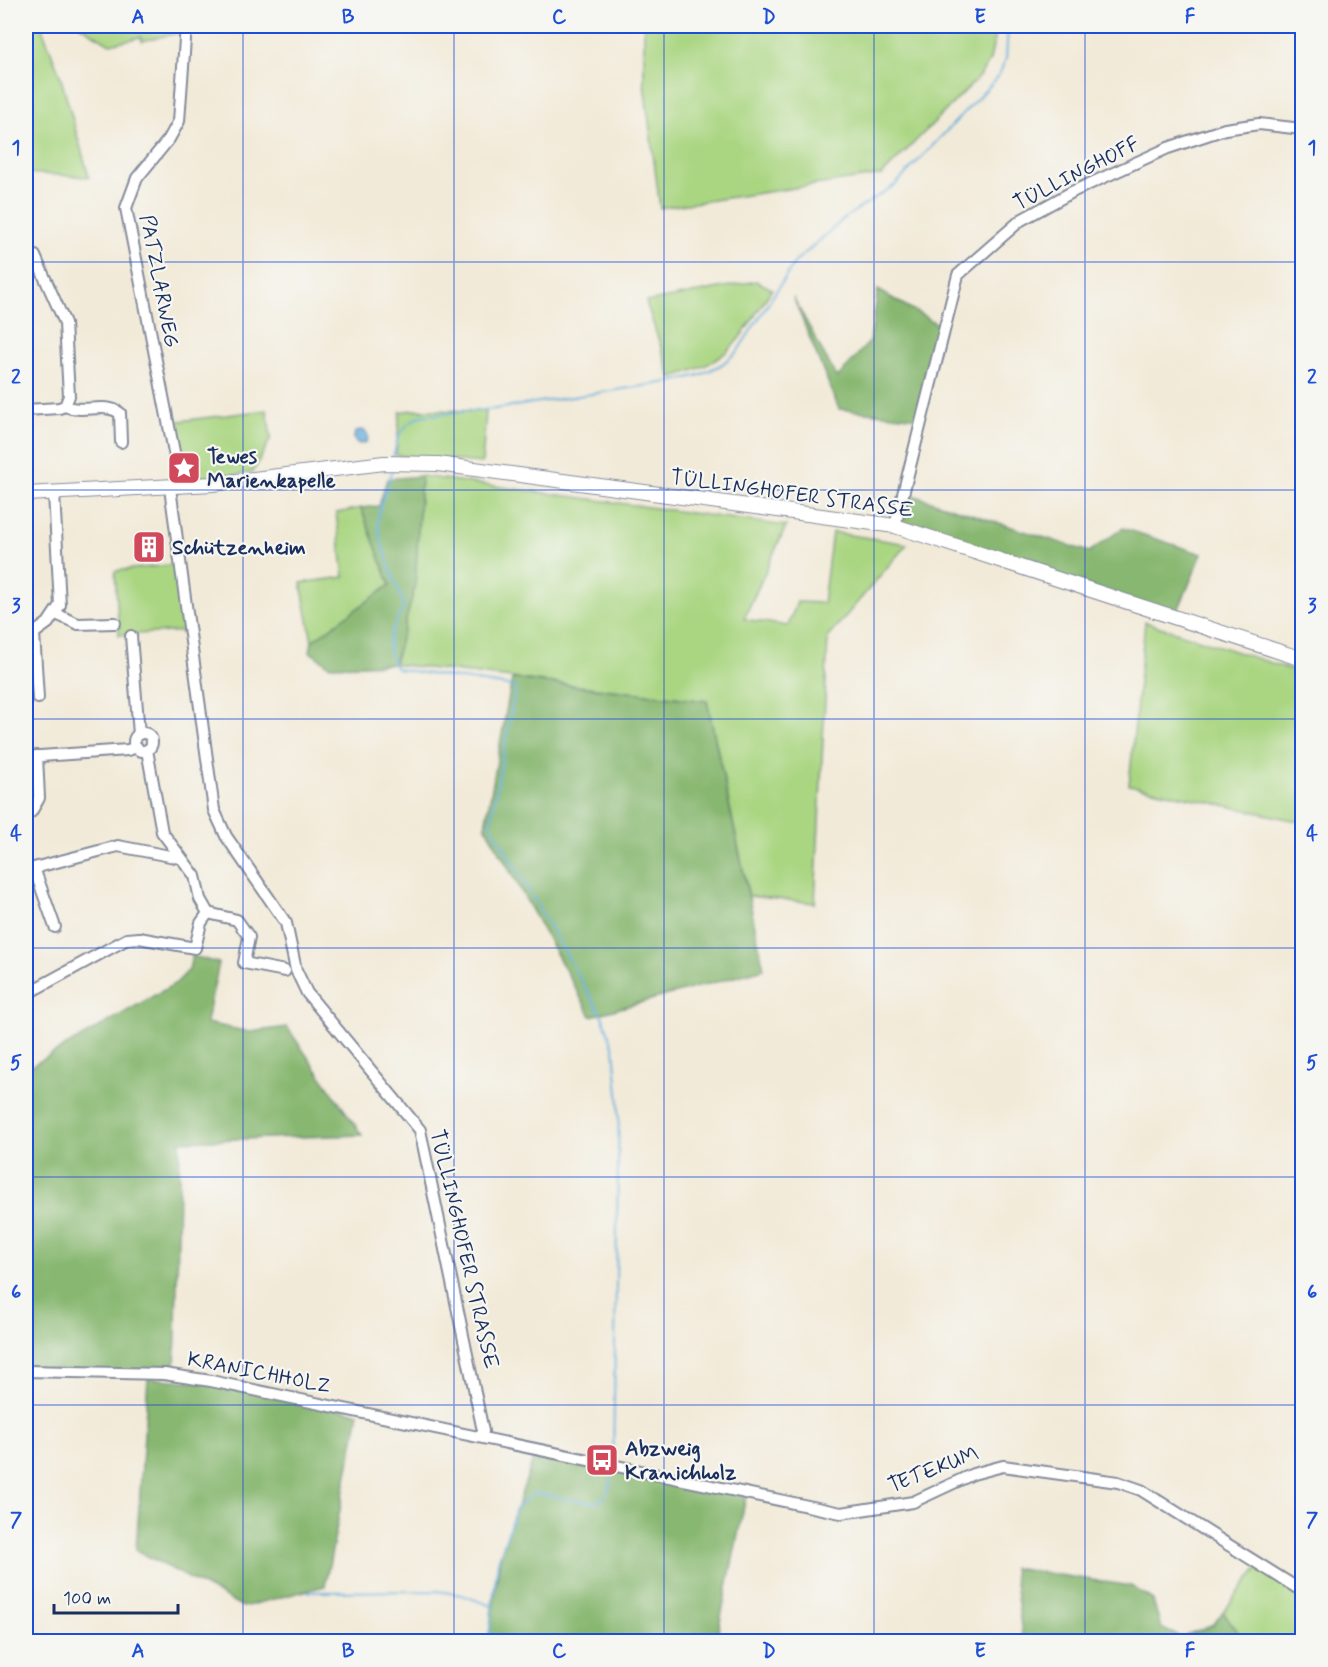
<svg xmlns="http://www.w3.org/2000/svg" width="1328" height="1667" font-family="Mynerve,sans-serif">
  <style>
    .green { fill: #aad682; stroke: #628270; stroke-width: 1.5 }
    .forest { fill: #87b770; stroke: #517367; stroke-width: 1.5 }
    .water { fill: #65aedd; stroke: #406e9e; stroke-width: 1.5 }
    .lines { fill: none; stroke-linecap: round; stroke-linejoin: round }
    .stream { stroke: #65aedd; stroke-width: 2 }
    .minor-casing { stroke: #868c9b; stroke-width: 14 }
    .major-casing { stroke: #868c9b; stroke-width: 16 }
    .minor { stroke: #fff; stroke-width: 10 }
    .major { stroke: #fff; stroke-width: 14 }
    .grid { fill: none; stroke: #1d4ed8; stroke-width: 1.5; stroke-opacity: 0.55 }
    .labels { text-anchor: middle; stroke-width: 4.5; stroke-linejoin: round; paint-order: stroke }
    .street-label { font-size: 21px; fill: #1b2f5e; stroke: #f6f6f2 }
    .poi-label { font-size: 21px; font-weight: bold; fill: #1b2f5e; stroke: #f6f6f2; text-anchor: start }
    .neatline { fill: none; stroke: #1d4ed8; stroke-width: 2 }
    .grid-label { font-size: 20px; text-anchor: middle; font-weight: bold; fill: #1d4ed8 }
  </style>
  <rect width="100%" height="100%" fill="#f6f6f2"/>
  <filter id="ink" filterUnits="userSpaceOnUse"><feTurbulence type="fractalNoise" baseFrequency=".0167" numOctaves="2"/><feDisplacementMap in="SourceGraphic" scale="12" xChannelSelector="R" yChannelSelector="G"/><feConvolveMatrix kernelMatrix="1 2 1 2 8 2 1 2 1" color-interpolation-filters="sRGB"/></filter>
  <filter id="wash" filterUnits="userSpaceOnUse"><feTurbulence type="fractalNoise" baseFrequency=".008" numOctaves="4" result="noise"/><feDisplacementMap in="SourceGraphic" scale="24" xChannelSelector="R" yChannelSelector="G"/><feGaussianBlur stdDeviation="1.35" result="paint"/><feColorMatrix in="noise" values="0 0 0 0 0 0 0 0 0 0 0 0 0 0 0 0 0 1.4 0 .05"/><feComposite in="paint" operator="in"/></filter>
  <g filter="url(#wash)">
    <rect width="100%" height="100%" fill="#f2ead8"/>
    <g class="green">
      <path d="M 26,26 L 41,26 L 60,75 L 89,177 L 26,173 L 26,104 L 34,103 L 26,103 Z"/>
      <path d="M 80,26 L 182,26 L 182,32 L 142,41 L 141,37 L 110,44 Z"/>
      <path d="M 644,26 L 997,26 L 990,60 L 978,78 L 882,175 L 660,208 L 644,83 Z"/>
      <path d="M 756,281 L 772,289 C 739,339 733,362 671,377 L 646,302 Z"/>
      <path d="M 267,410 L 271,438 L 253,472 L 197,481 L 187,473 L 186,465 L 179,458 L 172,422 Z"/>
      <path d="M 412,410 L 486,411 L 482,463 L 396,455 L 400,412 Z"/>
      <path d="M 421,476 L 786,526 L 744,619 L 788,626 L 797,602 L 823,603 L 832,532 L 907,544 L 828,637 L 815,903 L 749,896 L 707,701 L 394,664 L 415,587 Z"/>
      <path d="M 361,508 L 390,585 L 312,641 L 301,583 L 344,577 L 336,513 Z"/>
      <path d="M 178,564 L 187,631 L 119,635 L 115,571 Z"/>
      <path d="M 1145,622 L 1302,673 L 1302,822 L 1129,785 Z"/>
      <path d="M 1258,1568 L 1302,1597 L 1302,1641 L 1245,1641 L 1223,1612 Z"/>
    </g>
    <g class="forest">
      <path d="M 878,290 L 943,327 L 919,418 L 839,409 L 793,297 L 837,378 L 870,341 Z"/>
      <path d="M 421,476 L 415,587 L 394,664 L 330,666 L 310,652 L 312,641 L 390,585 L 361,508 L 379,506 L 387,479 Z"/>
      <path d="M 906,493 L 1089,552 L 1123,528 L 1202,554 L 1176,615 L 898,523 Z"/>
      <path d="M 512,679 L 707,701 L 764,969 L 591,1016 L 485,826 Z"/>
      <path d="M 192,956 L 219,963 L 206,1023 L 250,1032 L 287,1027 L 362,1135 L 180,1141 L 175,1375 L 26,1368 L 26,1069 L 176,983 L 189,970 Z"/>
      <path d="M 148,1378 L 210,1383 L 359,1413 L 325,1586 L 243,1607 L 136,1550 Z"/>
      <path d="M 536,1451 L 746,1496 L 716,1641 L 488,1642 L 501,1553 Z"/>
      <path d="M 1013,1568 L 1131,1586 L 1153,1600 L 1161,1628 L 1180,1637 L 1213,1625 L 1223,1612 L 1245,1641 L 1023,1641 Z"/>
    </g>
    <circle class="water" cx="361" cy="437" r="7"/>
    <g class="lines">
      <g class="stream">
        <path d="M 393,458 L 398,437 L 407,425 L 419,416 L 495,409 L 675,381 L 700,375 L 721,365 L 737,352 L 795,262 L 846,217 L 895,185 L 998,77 L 1006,59 L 1008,26"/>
        <path d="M 392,467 C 390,486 378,502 378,521 C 378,541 397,585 404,606 C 391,632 381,643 397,669 L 516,687 L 490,824 L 603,1018 L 614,1049 L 619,1106 L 613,1461"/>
        <path d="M 309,1592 L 438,1591 L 462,1595 L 492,1606 L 498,1561 L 516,1508 L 534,1493 L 593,1503 L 603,1499 L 610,1487 L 613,1469"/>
        <path d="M 489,1642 L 492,1606"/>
      </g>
    </g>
  </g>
  <g filter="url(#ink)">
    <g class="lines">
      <g class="minor-casing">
        <g id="minor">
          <path d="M 26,256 L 35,256 L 65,323 L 69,396 L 65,406 L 59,408 L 26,410"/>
          <path d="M 65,406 C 82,414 105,402 120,413 L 121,442"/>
          <path d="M 179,487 L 175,457 L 126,208 L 137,178 L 169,139 L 179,121 L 186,26"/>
          <path d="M 170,488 L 214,810 L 226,836 L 286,923 L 296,970 L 307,993 L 420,1130 L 483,1431 L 482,1437"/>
          <path d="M 895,526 L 958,275 L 1021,220 L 1074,191 L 1168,148 L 1225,129 L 1259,124 L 1302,129"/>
          <path d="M 56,614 L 78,624 L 115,623"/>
          <path d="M 34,633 L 38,698"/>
          <path d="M 131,636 L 139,734"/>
          <path d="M 26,639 L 48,623 L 60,605 L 54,493"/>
          <circle cx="143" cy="742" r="9"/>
          <path d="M 147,750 L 162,832 L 195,876 L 200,899 L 208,913 L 237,920 L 249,937 L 244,963 L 285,971"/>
          <path d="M 26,757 L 128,750 L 137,747"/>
          <path d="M 31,812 L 39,798 L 37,756"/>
          <path d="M 34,868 L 55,927"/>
          <path d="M 26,870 L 118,846 L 180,858"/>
          <path d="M 26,994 L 127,939 L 139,938 L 195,948 L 201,923 L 208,913"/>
          <path d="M 26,1371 L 164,1374 L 211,1381 L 841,1513 L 913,1502 L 973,1474 L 1003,1466 L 1118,1482 L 1141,1490 L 1302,1591"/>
        </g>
      </g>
      <g class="major-casing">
        <path id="major" d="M 26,494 L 212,484 L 384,463 L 438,464 L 895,526 L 1302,659"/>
      </g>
      <use href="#minor" class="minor"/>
      <use href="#major" class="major"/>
    </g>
  </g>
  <path class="grid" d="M 243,26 L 243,1642M 454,26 L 454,1642M 664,26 L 664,1642M 874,26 L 874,1642M 1085,26 L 1085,1642M 26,262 L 1302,262M 26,490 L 1302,490M 26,719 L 1302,719M 26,948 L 1302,948M 26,1177 L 1302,1177M 26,1405 L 1302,1405"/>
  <defs>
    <g id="sight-square" transform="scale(1.725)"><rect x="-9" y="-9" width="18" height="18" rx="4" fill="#d1495b" stroke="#f6f6f2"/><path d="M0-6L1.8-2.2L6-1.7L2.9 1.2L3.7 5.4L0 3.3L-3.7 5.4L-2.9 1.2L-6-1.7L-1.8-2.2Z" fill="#fff"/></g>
    <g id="building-square" transform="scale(1.725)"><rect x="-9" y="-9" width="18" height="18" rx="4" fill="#d1495b" stroke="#f6f6f2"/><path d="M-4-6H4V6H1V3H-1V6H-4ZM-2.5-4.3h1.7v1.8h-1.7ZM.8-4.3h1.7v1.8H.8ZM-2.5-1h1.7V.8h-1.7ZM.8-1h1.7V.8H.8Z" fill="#fff"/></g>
    <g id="bus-square" transform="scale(1.725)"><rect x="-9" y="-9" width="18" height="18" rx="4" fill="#d1495b" stroke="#f6f6f2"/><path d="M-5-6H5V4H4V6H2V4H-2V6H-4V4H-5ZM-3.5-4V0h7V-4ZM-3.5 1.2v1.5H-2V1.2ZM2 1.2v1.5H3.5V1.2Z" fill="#fff"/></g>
  </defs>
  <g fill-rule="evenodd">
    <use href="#sight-square" x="184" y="468"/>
    <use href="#building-square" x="149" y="547"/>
    <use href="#bus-square" x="602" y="1460"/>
  </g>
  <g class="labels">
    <g class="street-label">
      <text transform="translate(1076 173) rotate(-27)" y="7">TÜLLINGHOFF</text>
      <text transform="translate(160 281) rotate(79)" y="7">PATZLARWEG</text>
      <text transform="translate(792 493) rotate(8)" y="7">TÜLLINGHOFER STRASSE</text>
      <text transform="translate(465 1249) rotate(77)" y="7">TÜLLINGHOFER STRASSE</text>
      <text transform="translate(259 1372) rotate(11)" y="7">KRANICHHOLZ</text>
      <text transform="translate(933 1469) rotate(-21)" y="7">TETEKUM</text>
    </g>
    <g class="poi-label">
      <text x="207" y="463">Tewes<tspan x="207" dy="24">Marienkapelle</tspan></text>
      <text x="172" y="554">Schützenheim</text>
      <text x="625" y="1455">Abzweig<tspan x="625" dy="24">Kranichholz</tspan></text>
    </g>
  </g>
  <rect width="1328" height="1667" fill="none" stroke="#f6f6f2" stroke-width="66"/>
  <path d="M54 1604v9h124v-9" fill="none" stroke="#1b2f5e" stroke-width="3"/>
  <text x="63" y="1604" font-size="18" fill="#1b2f5e" stroke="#f6f6f2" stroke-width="4.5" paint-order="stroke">100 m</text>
  <rect x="33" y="33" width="1262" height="1601" class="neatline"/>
  <g class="grid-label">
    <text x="138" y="23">A</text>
    <text x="348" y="23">B</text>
    <text x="559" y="23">C</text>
    <text x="769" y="23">D</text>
    <text x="980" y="23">E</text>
    <text x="1190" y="23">F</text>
    <text x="16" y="154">1</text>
    <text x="1312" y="154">1</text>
    <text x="16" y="383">2</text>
    <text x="1312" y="383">2</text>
    <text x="16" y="612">3</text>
    <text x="1312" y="612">3</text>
    <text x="16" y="840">4</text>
    <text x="1312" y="840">4</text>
    <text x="16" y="1069">5</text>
    <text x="1312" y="1069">5</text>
    <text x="16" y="1298">6</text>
    <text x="1312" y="1298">6</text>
    <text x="16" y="1526">7</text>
    <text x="1312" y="1526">7</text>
    <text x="138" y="1657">A</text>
    <text x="348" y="1657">B</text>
    <text x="559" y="1657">C</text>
    <text x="769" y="1657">D</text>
    <text x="980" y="1657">E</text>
    <text x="1190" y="1657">F</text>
  </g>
</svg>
